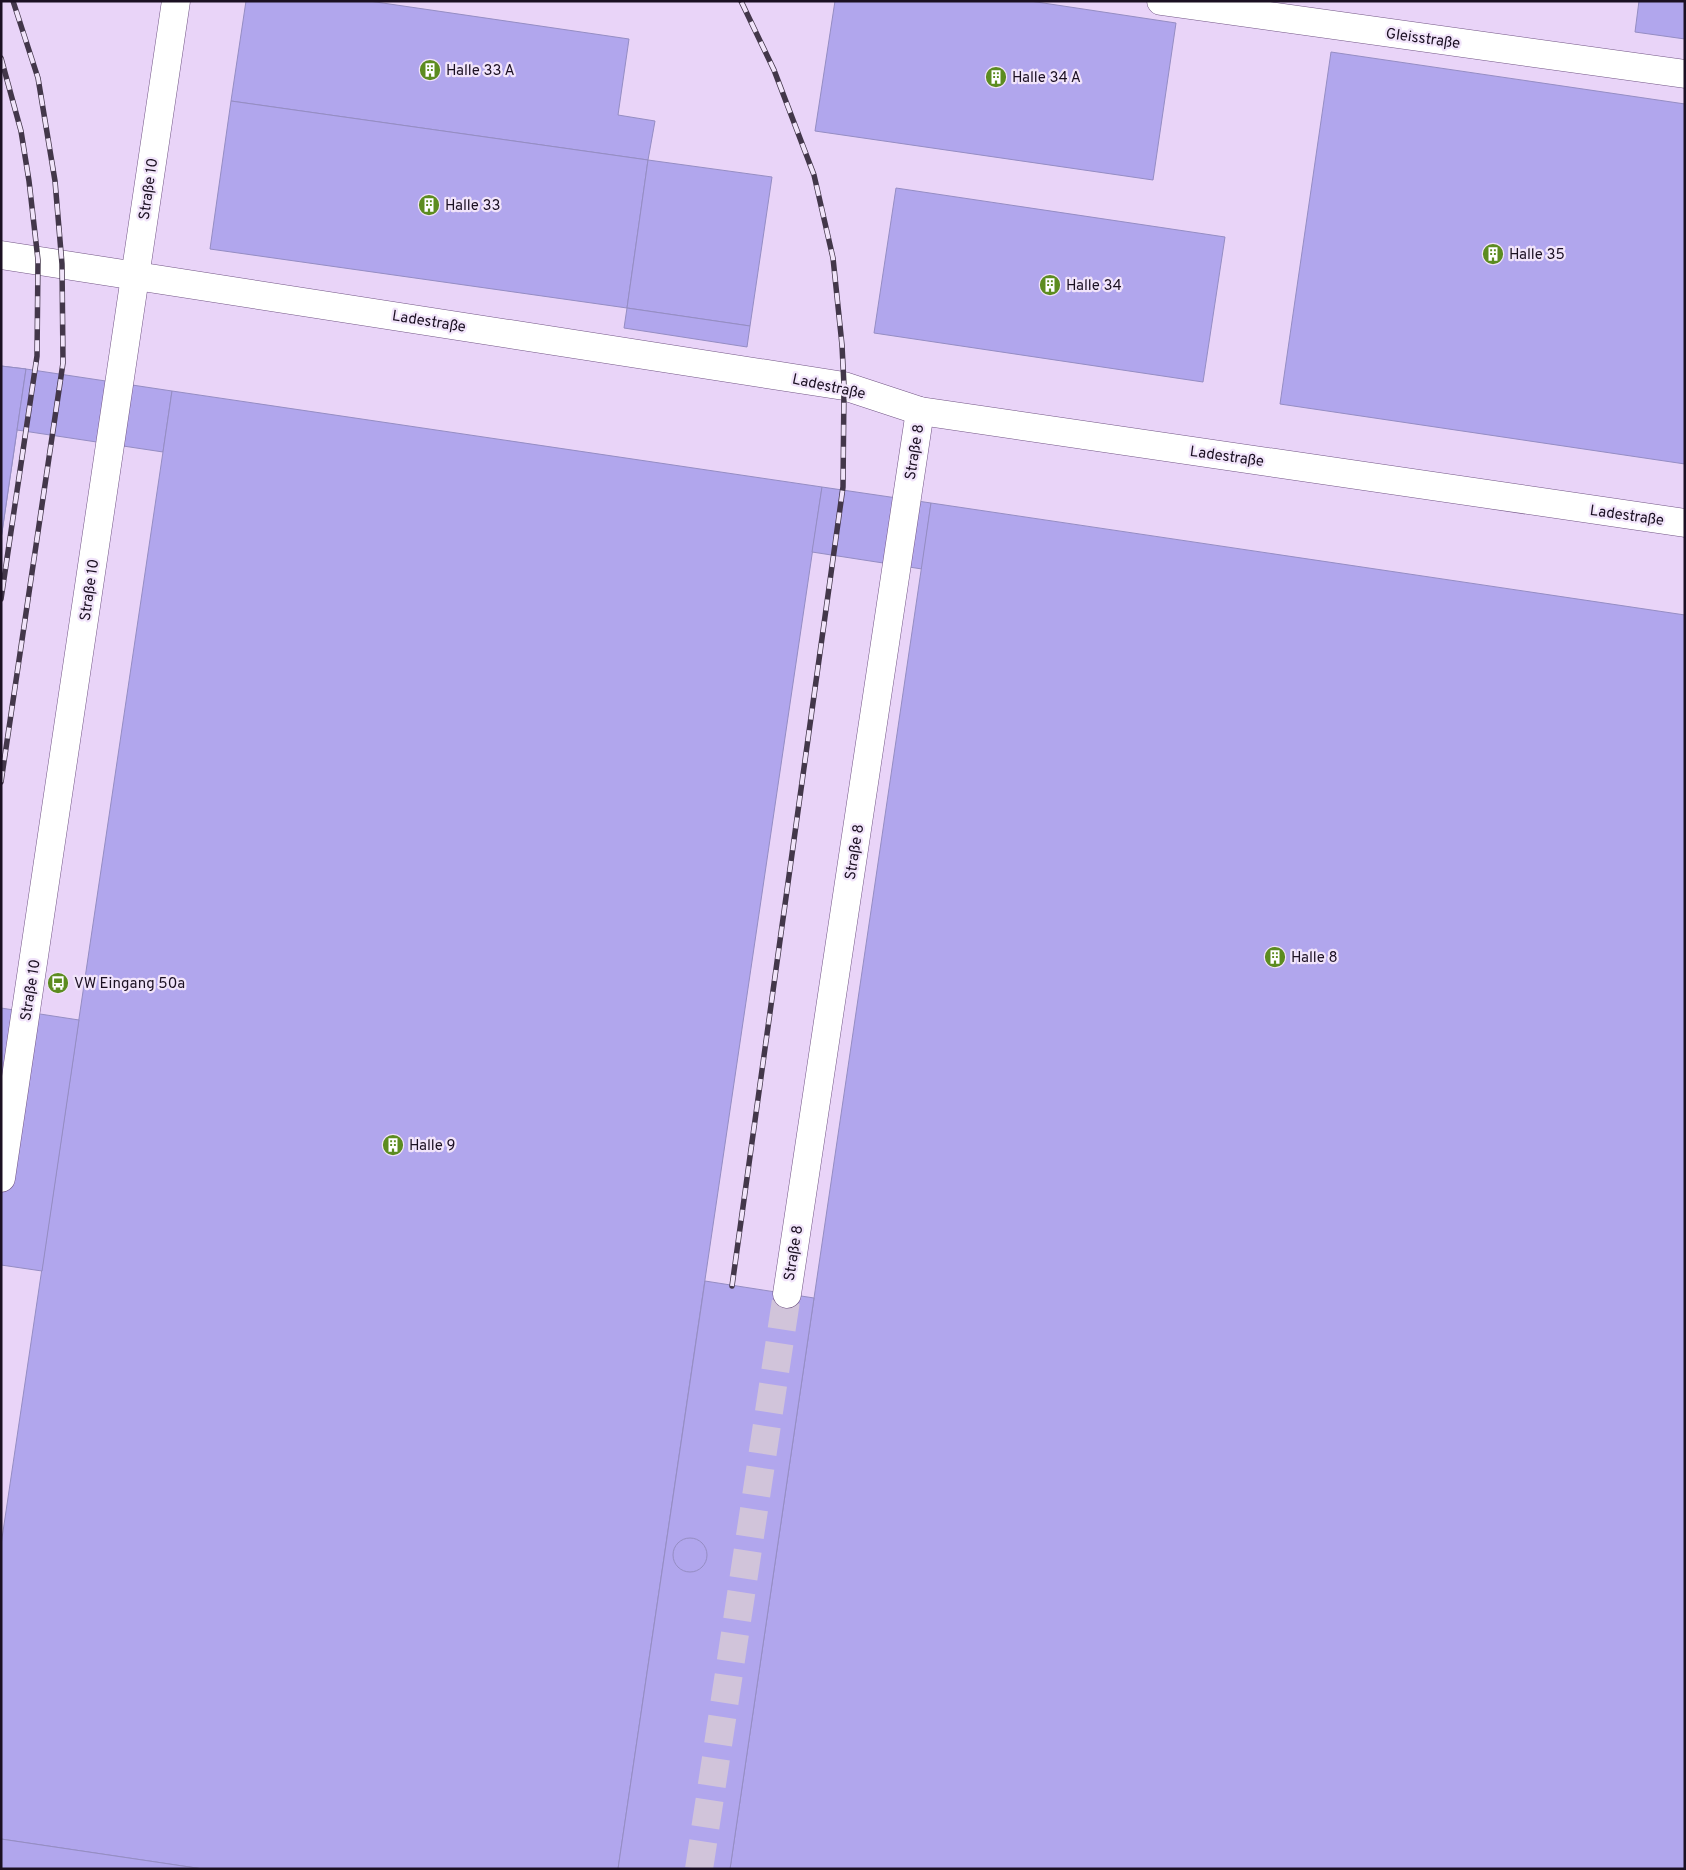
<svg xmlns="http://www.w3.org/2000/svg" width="1686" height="1870" font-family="Overpass,sans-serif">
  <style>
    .built { fill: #e9d4f8 }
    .building { fill: #b1a6ed; stroke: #958dc3 }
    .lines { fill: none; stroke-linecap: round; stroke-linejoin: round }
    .street-tunnel { stroke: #d1c4da; stroke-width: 28; stroke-dasharray: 28 14; stroke-linecap: butt }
    .street-casing { stroke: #725685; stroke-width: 29 }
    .street { stroke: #fff; stroke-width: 28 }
    .rail-casing { stroke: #43374a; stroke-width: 5.5 }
    .rail { stroke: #f1e4fa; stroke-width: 4; stroke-dasharray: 11; stroke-linecap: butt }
    .labels { text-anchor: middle; stroke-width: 4.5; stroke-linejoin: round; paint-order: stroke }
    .street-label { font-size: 15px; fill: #1b1022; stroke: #f1e4fa }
    .poi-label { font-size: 15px; fill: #1b1022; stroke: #f1e4fa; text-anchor: start }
  </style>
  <rect width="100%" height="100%" fill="#f1e4fa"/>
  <rect class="built" x="1" y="1" width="1684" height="1868"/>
  <g class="building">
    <path d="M 246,1 L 369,1 L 629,39 L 618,115 L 655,121 L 648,160 L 231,101 Z"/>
    <path d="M 835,1 L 1030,1 L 1176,23 L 1153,180 L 815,131 Z"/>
    <path d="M 1639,1 L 1685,1 L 1685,39 L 1635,32 Z"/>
    <path d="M 1331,52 L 1685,104 L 1685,464 L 1280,404 Z"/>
    <path d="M 231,101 L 648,160 L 627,308 L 210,249 Z"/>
    <path d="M 648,160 L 772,177 L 750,326 L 627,308 Z"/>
    <path d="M 896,188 L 1225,237 L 1203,382 L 874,333 Z"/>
    <path d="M 627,308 L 750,326 L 747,347 L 624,328 Z"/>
    <path d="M 1,366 L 26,369 L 1,539 Z"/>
    <path d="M 1,366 L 26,369 L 1,539 Z"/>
    <path d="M 26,369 L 172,391 L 163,452 L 17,430 Z"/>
    <path d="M 172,391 L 822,487 L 618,1869 L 203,1869 L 1,1839 L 1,1545 Z"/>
    <path d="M 822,487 L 931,503 L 922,569 L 812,552 Z"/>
    <path d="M 931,503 L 1685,615 L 1685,1869 L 730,1869 Z"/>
    <path d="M 1,1008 L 79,1020 L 42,1271 L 1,1265 Z"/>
    <path d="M 705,1281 L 814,1298 L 730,1869 L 618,1869 Z"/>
    <circle cx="690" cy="1555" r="17"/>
    <path d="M 1,1839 L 203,1869 L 1,1869 Z"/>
  </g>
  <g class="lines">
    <path class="street-tunnel" d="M 699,1869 L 787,1294"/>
    <g class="street-casing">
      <g id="street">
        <path d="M 1161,1 L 1685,74"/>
        <path d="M 1,255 L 844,386 L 920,411 L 1685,523"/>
        <path d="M 1,1178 L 176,1"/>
        <path d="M 787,1294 L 920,411"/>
      </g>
    </g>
    <use href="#street" class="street"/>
    <g class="rail-casing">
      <g id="rail">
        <path d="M 1,58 L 21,131 L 29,181 L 38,260 L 37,356 L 1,599"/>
        <path d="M 1,782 L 63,363 L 62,264 L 55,181 L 38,78 L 13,1"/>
        <path d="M 732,1286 L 843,487 L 844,386 L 842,345 L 833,258 L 814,175 L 774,70 L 741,1"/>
      </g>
    </g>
    <use href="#rail" class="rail"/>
  </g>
  <defs>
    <g id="building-disc" transform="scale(1.125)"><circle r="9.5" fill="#5c8c20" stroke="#f1e4fa"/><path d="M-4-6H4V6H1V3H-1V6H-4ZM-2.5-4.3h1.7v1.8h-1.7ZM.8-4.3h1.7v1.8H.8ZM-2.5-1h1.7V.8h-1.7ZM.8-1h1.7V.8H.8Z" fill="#fff"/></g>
    <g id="bus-disc" transform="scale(1.125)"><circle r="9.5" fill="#5c8c20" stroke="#f1e4fa"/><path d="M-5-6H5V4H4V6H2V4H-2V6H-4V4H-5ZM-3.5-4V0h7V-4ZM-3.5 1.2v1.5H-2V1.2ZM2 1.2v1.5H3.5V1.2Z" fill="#fff"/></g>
  </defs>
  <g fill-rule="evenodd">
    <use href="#building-disc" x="430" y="70"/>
    <use href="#building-disc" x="996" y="77"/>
    <use href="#building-disc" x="429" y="205"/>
    <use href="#building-disc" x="1493" y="254"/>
    <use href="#building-disc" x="1050" y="285"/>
    <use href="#building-disc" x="1275" y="957"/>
    <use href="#bus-disc" x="58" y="983"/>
    <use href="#building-disc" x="393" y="1145"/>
  </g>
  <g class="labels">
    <g class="street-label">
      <text transform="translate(1423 38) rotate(8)" y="5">Gleisstraße</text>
      <text transform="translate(148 189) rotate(-82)" y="5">Straße 10</text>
      <text transform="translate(429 321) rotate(9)" y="5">Ladestraße</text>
      <text transform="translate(829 386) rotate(12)" y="5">Ladestraße</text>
      <text transform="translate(914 452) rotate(-81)" y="5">Straße 8</text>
      <text transform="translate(1227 456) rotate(8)" y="5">Ladestraße</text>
      <text transform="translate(1627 515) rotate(8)" y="5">Ladestraße</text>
      <text transform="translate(89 590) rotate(-82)" y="5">Straße 10</text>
      <text transform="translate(854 852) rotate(-81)" y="5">Straße 8</text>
      <text transform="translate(30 990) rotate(-81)" y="5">Straße 10</text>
      <text transform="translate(793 1253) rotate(-81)" y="5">Straße 8</text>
    </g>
    <g class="poi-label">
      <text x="446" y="75">Halle 33 A</text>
      <text x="1012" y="82">Halle 34 A</text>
      <text x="445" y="210">Halle 33</text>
      <text x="1509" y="259">Halle 35</text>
      <text x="1066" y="290">Halle 34</text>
      <text x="1291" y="962">Halle 8</text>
      <text x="74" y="988">VW Eingang 50a</text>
      <text x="409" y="1150">Halle 9</text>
    </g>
  </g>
  <rect width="1686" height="1870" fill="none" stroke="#1b1022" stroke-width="5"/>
</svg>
